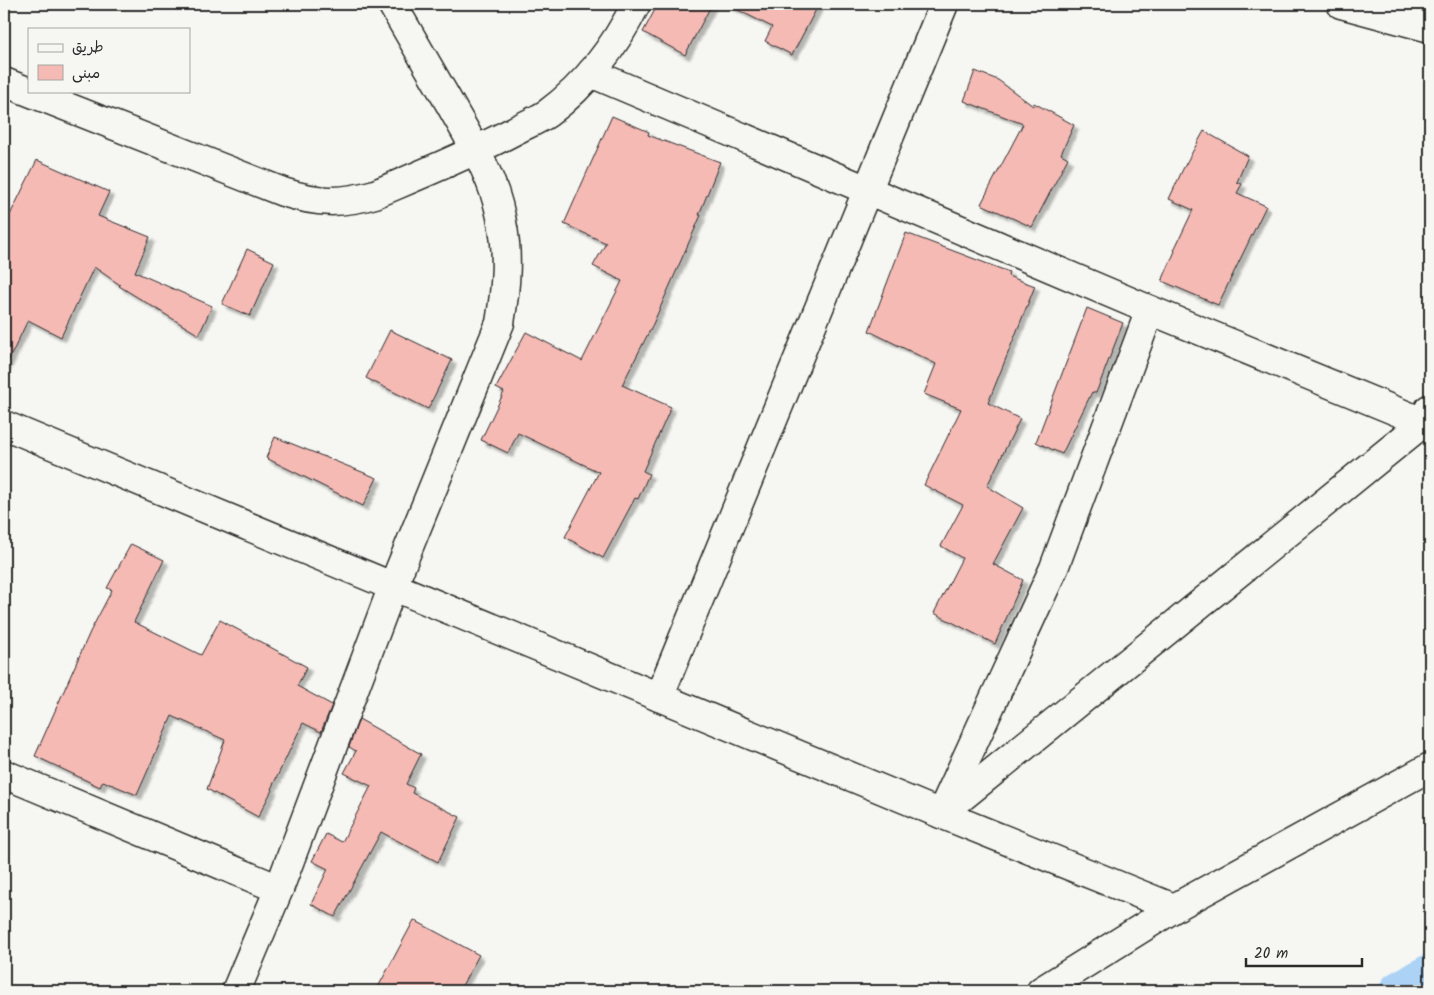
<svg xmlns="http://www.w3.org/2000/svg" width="1434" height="995" font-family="Kalam,'Playpen Sans Arabic',sans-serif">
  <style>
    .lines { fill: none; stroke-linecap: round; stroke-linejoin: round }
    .canal { stroke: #acd3f6; stroke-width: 40 }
    .building { fill: #f6bab5; stroke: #2b2b2b; filter: url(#shadow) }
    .street-casing { stroke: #2b2b2b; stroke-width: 31 }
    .secondary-casing { stroke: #2b2b2b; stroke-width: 31 }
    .street { stroke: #f6f6f2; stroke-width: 28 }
    .secondary { stroke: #f6f6f2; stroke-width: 28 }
  </style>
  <defs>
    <filter id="shadow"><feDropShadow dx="4.5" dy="4.5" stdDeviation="1" flood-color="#0004"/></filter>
  </defs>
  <rect width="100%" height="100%" fill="#f6f6f2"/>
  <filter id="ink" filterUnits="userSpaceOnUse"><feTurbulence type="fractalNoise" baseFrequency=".02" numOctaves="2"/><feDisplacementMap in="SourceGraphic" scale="10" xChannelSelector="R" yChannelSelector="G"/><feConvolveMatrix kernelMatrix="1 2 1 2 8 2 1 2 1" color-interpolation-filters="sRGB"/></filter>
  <g filter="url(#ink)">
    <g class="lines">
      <path class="canal" d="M 1399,991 L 1430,974"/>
    </g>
    <g class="building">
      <path d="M 658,4 L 712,4 L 685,55 L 643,32 Z"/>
      <path d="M 726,4 L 819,4 L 792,55 L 765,41 L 772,27 Z"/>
      <path d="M 975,71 L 998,80 L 1033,106 L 1034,103 L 1074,125 L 1061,154 L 1068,158 L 1032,227 L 981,204 L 1023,124 L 964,101 Z"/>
      <path d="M 612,116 L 649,132 L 648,135 L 720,162 L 699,215 L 701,215 L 653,324 L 622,385 L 671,407 L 643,471 L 649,474 L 638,499 L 635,498 L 603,558 L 565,537 L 599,472 L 518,433 L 508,453 L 481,440 L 504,392 L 496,388 L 526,332 L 582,361 L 622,281 L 593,266 L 606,243 L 564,224 Z"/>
      <path d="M 1204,131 L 1248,156 L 1237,182 L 1242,184 L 1237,193 L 1266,206 L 1218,305 L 1162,281 L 1175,251 L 1174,250 L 1193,210 L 1169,199 L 1183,169 Z"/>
      <path d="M 37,160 L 109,192 L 98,216 L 150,237 L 135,272 L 212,306 L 199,335 L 119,286 L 120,285 L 94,267 L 61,337 L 28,320 L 4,370 L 4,227 Z"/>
      <path d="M 906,233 L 1009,272 L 1008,276 L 1035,286 L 988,403 L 1020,419 L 987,486 L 1023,508 L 993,564 L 1023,580 L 995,644 L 934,613 L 962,558 L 941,546 L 963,505 L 924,485 L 961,409 L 924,394 L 936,364 L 869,331 Z"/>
      <path d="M 247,249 L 274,262 L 250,316 L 222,304 Z"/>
      <path d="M 1087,308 L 1123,323 L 1096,393 L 1092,392 L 1062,454 L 1036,442 Z"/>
      <path d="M 390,330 L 452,360 L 428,409 L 366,378 Z"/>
      <path d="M 275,437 L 377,478 L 363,506 L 266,458 Z"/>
      <path d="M 131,544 L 164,560 L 134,622 L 201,655 L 220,620 L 307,667 L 297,686 L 332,705 L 321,732 L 303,723 L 271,789 L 272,790 L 258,817 L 207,789 L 225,740 L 172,716 L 137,795 L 103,781 L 100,787 L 35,756 L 90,632 L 112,590 L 107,588 Z"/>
      <path d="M 359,719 L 421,754 L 406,784 L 414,788 L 412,793 L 460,817 L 438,862 L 381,832 L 335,917 L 311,904 L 328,869 L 312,861 L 326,834 L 342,842 L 371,786 L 344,773 L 356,751 L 349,747 Z"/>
      <path d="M 414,920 L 479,955 L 459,991 L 376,991 Z"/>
    </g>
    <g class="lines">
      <g class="street-casing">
        <g id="street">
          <path d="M 1341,4 L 1430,28"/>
          <path d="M 591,73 L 1150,310 L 1430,425"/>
          <path d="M 4,82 L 283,192 C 317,203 341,204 375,194 C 422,174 469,155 514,131 C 525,125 538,120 548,113 C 586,85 616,45 636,4"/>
          <path d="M 4,425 L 941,814 L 1174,908"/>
          <path d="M 659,697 L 944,4"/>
          <path d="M 4,774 L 279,889"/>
          <path d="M 944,807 L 1054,568 L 1150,310"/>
          <path d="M 941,814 L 1423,423 L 1429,409"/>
          <path d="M 236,991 L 279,889 L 393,586 L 500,323 C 506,287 509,252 501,217 C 493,176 471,142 451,106 C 431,72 412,38 392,4"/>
        </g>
      </g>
      <g class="secondary-casing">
        <path id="secondary" d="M 1041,991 L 1174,908 L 1430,767"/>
      </g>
      <use href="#street" class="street"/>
      <use href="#secondary" class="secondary"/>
    </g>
  </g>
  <rect width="1434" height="995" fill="none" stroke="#f6f6f2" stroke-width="20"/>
  <rect x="10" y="10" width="1414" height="975" fill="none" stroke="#2b2b2b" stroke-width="2" filter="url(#ink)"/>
  <rect x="28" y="28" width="162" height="65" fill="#f6f6f2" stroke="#a5a5a2"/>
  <rect x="38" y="44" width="25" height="8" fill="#f6f6f2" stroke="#a5a5a2"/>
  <text x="72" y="52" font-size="15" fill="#2b2b2b">طريق</text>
  <rect x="38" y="65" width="25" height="15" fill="#f6bab5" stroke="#a5a5a2"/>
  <text x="72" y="78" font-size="15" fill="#2b2b2b">مبنى</text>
  <path d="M1246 958v8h116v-8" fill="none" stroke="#2b2b2b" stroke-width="2.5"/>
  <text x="1254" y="958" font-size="15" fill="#2b2b2b" stroke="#f6f6f2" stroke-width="4" paint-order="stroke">20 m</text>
</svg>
